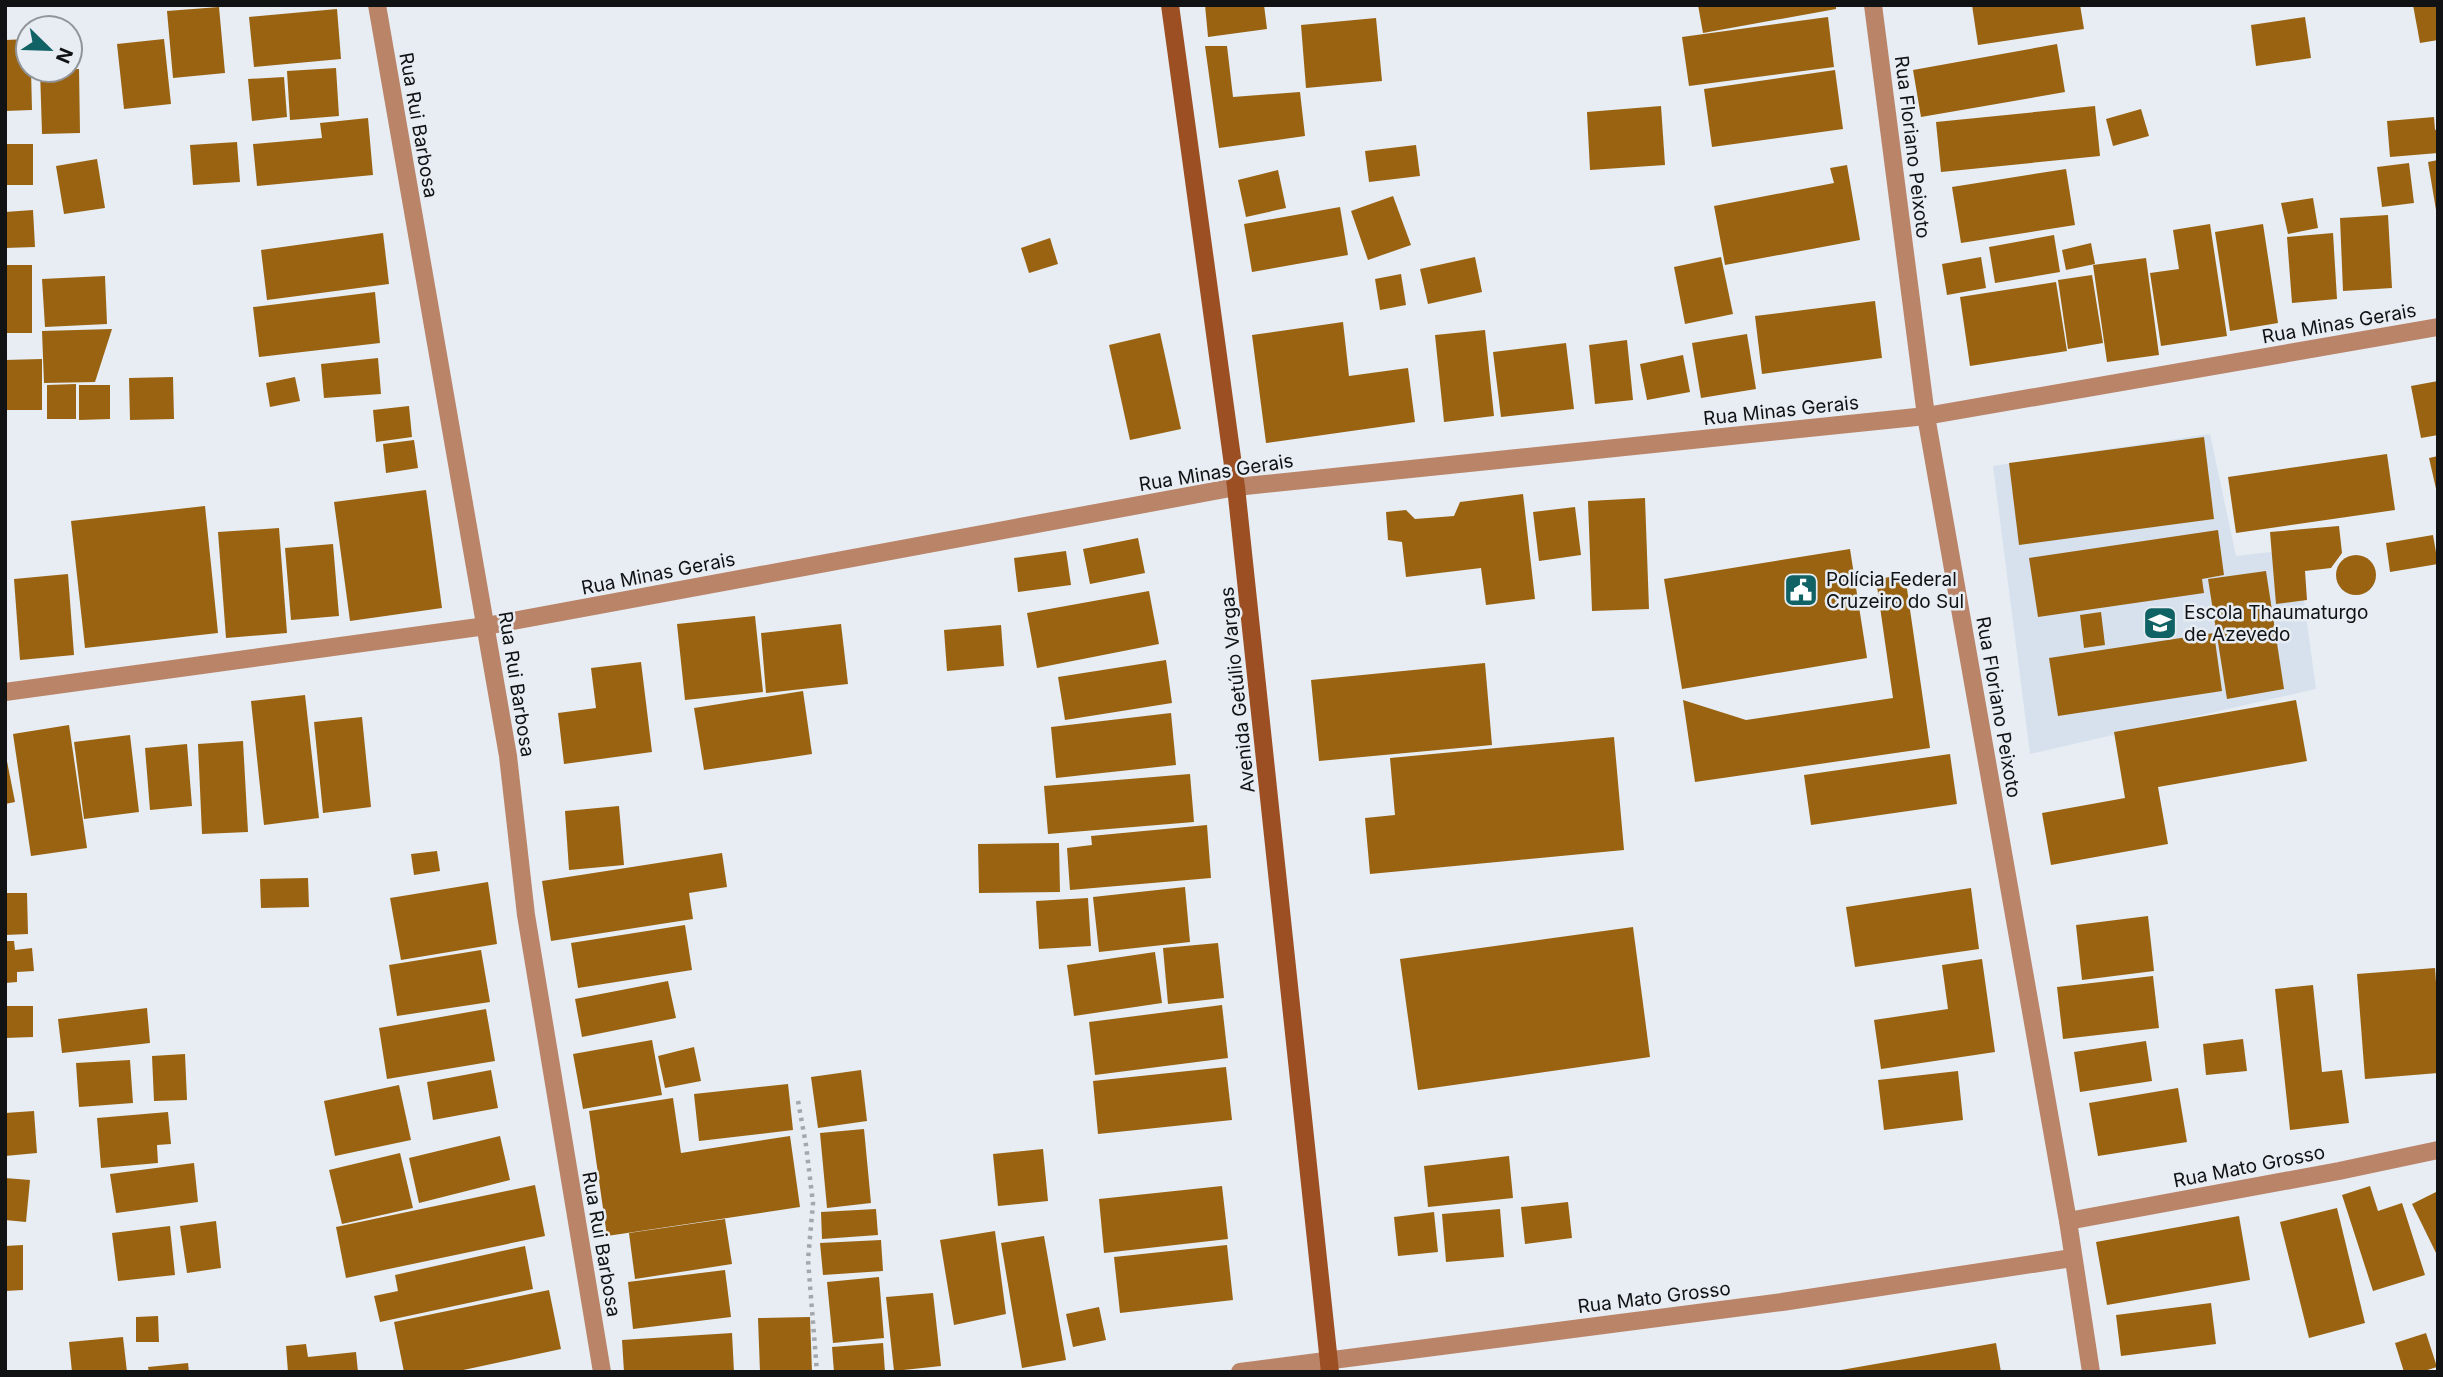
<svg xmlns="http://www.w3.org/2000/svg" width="2443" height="1377" font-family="Inter,sans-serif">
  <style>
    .built { fill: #d6e1ed }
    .building { fill: #996312 }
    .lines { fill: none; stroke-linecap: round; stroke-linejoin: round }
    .path { stroke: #a4a8ad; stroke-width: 4.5; stroke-dasharray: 3.5 5; stroke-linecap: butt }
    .street { stroke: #ba8468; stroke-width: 18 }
    .secondary { stroke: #9c4f22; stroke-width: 18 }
    .labels { text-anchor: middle; stroke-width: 5; stroke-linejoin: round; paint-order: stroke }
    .street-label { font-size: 19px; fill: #101214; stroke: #e7edf3 }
    .poi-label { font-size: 19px; fill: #101214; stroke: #e7edf3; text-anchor: start }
  </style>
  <rect width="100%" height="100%" fill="#e7edf3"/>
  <path class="built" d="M 2210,434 L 2236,556 L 2297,549 L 2316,689 L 2030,754 L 1993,466 Z"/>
  <g class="building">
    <path d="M 1205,5 L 1264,5 L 1267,29 L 1208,37 Z"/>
    <path d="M 1698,5 L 1836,5 L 1836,9 L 1703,33 Z"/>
    <path d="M 1972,5 L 2080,5 L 2084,29 L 1978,45 Z"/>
    <path d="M 2413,5 L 2438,5 L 2438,40 L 2420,43 Z"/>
    <path d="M 219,7 L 225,73 L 173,78 L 167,11 Z"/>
    <path d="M 337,9 L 341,59 L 254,67 L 249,17 Z"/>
    <path d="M 1828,17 L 1834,67 L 1689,86 L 1682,37 Z"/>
    <path d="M 2305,17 L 2311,58 L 2256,66 L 2251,25 Z"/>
    <path d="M 1376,18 L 1382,81 L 1306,88 L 1301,25 Z"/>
    <path d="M 28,39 L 28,70 L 31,70 L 32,110 L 5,111 L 5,40 Z"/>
    <path d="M 164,39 L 171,104 L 124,109 L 117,44 Z"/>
    <path d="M 2057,44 L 2065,92 L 1921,117 L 1913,70 Z"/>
    <path d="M 1205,46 L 1227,46 L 1233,97 L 1300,92 L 1305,136 L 1219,148 Z"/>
    <path d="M 336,68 L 339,116 L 290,120 L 287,71 Z"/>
    <path d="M 79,69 L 80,133 L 42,134 L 40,70 Z"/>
    <path d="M 1835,70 L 1843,129 L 1712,147 L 1704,89 Z"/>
    <path d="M 284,77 L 287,117 L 252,121 L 248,79 Z"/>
    <path d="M 1661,106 L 1665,165 L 1590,170 L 1587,112 Z"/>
    <path d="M 2095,106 L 2100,156 L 1941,172 L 1936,122 Z"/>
    <path d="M 2141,109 L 2149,136 L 2113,146 L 2106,119 Z"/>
    <path d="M 2434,117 L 2435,130 L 2438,129 L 2438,153 L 2390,157 L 2387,121 Z"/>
    <path d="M 368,118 L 373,175 L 257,186 L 253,144 L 322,138 L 320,123 Z"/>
    <path d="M 237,142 L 240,182 L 193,185 L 190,145 Z"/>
    <rect x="5" y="144" width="28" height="41"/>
    <path d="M 1416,145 L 1420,176 L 1369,182 L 1365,151 Z"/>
    <path d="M 97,159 L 105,208 L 64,214 L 56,166 Z"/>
    <path d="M 2438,160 L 2438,210 L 2436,210 L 2428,162 Z"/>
    <path d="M 2409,163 L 2414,203 L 2382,207 L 2377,167 Z"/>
    <path d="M 1847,165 L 1860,240 L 1725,265 L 1714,206 L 1834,183 L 1830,168 Z"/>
    <path d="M 2066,169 L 2075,225 L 1961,243 L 1952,187 Z"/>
    <path d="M 1278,170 L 1286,208 L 1246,217 L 1238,180 Z"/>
    <path d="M 1393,196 L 1411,245 L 1368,260 L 1351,211 Z"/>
    <path d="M 2313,198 L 2318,228 L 2288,234 L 2281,203 Z"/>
    <path d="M 1340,207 L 1348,255 L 1252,272 L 1244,224 Z"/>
    <path d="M 33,210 L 35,247 L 5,248 L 5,212 Z"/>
    <path d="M 2388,215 L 2392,288 L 2343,291 L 2340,218 Z"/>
    <path d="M 2210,224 L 2227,336 L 2161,346 L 2150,273 L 2179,269 L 2173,230 Z"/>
    <path d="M 2263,224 L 2278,323 L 2230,331 L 2215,232 Z"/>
    <path d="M 383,233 L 389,284 L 267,300 L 261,250 Z"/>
    <path d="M 2333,233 L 2337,299 L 2292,303 L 2287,237 Z"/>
    <path d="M 2054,235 L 2060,272 L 1995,283 L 1989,247 Z"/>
    <path d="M 1050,238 L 1058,264 L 1029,273 L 1021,248 Z"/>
    <path d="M 2091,243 L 2095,264 L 2066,270 L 2062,250 Z"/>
    <path d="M 1475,257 L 1482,292 L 1428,304 L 1420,269 Z"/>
    <path d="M 1721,257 L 1733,314 L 1685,324 L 1674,267 Z"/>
    <path d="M 1981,257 L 1986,288 L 1947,295 L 1942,264 Z"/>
    <path d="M 2146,258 L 2159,355 L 2107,362 L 2093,265 Z"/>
    <rect x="5" y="265" width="27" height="68"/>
    <path d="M 1401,274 L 1406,305 L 1380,310 L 1375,279 Z"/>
    <path d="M 2092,275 L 2103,343 L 2068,349 L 2058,280 Z"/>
    <path d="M 105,276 L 107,324 L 45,327 L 42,279 Z"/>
    <path d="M 2056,282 L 2067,351 L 1970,366 L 1960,297 Z"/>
    <path d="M 375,292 L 380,343 L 259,357 L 253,307 Z"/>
    <path d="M 1875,301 L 1882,358 L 1762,374 L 1755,316 Z"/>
    <path d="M 1343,322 L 1349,376 L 1408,368 L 1415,422 L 1266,443 L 1252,335 Z"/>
    <path d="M 112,329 L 95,382 L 44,383 L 42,331 Z"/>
    <path d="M 1485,330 L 1494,416 L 1444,422 L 1435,335 Z"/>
    <path d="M 1160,333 L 1181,429 L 1130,440 L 1109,345 Z"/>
    <path d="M 1747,334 L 1756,389 L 1701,398 L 1692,343 Z"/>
    <path d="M 1627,340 L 1633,400 L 1595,404 L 1589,345 Z"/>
    <path d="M 1566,343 L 1574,409 L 1501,417 L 1493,352 Z"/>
    <path d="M 1683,355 L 1690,392 L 1647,400 L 1640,364 Z"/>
    <path d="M 378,358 L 381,394 L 324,398 L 321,364 Z"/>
    <path d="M 42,359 L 42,410 L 5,410 L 5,360 Z"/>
    <path d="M 173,377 L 174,419 L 130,420 L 129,378 Z"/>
    <path d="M 295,377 L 300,401 L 270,407 L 266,383 Z"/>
    <path d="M 2438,381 L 2438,435 L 2421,438 L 2411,386 Z"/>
    <path d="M 76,384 L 76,419 L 47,419 L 47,385 Z"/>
    <path d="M 79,385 L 110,385 L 110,419 L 79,420 Z"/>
    <path d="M 409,406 L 412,437 L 376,442 L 373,410 Z"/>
    <path d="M 2204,437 L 2214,519 L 2019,545 L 2009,463 Z"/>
    <path d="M 414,440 L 418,468 L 386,473 L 383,444 Z"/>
    <path d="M 2387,454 L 2395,510 L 2236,533 L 2228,477 Z"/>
    <path d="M 2438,456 L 2438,492 L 2437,493 L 2429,458 Z"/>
    <path d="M 426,490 L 442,608 L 350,621 L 334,502 Z"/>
    <path d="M 1523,494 L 1535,599 L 1486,605 L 1481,568 L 1406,577 L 1402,542 L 1388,540 L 1386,512 L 1406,510 L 1415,519 L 1454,516 L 1460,502 Z"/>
    <path d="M 1645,498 L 1649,609 L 1592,611 L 1588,501 Z"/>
    <path d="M 205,506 L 218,633 L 85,648 L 71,521 Z"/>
    <path d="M 1575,507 L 1581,555 L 1539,561 L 1533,512 Z"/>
    <path d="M 2339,526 L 2342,553 L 2331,568 L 2305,571 L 2307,600 L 2276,604 L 2270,532 Z"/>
    <path d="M 279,528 L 287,633 L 226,638 L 218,532 Z"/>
    <path d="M 2218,530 L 2224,575 L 2202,579 L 2204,593 L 2038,617 L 2029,558 Z"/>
    <path d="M 2433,535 L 2438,564 L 2390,572 L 2386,543 Z"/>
    <path d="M 1138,538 L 1145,573 L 1090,584 L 1083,549 Z"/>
    <path d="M 333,544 L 339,616 L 291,620 L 285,548 Z"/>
    <path d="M 1850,549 L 1867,658 L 1682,689 L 1664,579 Z"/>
    <path d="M 1066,551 L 1071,585 L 1018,592 L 1014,558 Z"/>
    <circle cx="2356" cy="575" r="20"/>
    <path d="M 2266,571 L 2284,689 L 2227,699 L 2208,579 Z"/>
    <path d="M 68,574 L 74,655 L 20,660 L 14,579 Z"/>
    <path d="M 1905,575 L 1930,748 L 1695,782 L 1683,700 L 1746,720 L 1893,698 L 1876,579 Z"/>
    <path d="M 1149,591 L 1159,644 L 1037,668 L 1027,613 Z"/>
    <path d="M 2101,612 L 2105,645 L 2084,648 L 2080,615 Z"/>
    <path d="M 755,616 L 763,692 L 685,700 L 677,624 Z"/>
    <path d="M 841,624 L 848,684 L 766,693 L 761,633 Z"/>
    <path d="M 1001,625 L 1004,666 L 947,671 L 944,630 Z"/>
    <path d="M 2214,633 L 2222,691 L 2058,716 L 2049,658 Z"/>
    <path d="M 1166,660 L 1172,703 L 1065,720 L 1058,677 Z"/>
    <path d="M 641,662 L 652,752 L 564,764 L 558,713 L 596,708 L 591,668 Z"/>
    <path d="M 1485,663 L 1492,745 L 1319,761 L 1311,680 Z"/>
    <path d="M 803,691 L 812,754 L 704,770 L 694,708 Z"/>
    <path d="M 305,695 L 319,818 L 264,825 L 251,701 Z"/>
    <path d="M 2296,700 L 2307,761 L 2158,787 L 2168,844 L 2051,865 L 2042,813 L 2125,798 L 2114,732 Z"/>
    <path d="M 1171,713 L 1176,765 L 1056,778 L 1051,727 Z"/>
    <path d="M 362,717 L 371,807 L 323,813 L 314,722 Z"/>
    <path d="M 69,725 L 87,848 L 31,856 L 13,734 Z"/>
    <path d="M 130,735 L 139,812 L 84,819 L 74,742 Z"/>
    <path d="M 1614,737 L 1624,850 L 1370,874 L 1365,818 L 1395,815 L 1390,758 Z"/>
    <path d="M 243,741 L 248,832 L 202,834 L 198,744 Z"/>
    <path d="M 187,744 L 192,806 L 150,810 L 145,748 Z"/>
    <path d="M 5,751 L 15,802 L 5,804 Z"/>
    <path d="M 1950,754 L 1957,804 L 1811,825 L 1804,775 Z"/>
    <path d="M 1190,774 L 1194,822 L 1048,834 L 1044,786 Z"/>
    <path d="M 619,806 L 624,865 L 569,870 L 565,811 Z"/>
    <path d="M 1207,825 L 1211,878 L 1070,890 L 1067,848 L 1092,845 L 1091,836 Z"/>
    <path d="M 1059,843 L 1060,892 L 979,893 L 978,844 Z"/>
    <path d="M 437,851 L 440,871 L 414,875 L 411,854 Z"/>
    <path d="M 722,853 L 727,887 L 689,893 L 693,919 L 551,941 L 542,881 Z"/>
    <path d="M 308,878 L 309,907 L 261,908 L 260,879 Z"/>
    <path d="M 488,882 L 497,944 L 401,960 L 390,898 Z"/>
    <path d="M 1185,887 L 1190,942 L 1099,952 L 1093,897 Z"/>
    <path d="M 1971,888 L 1979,949 L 1855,967 L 1846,907 Z"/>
    <path d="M 5,893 L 27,893 L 28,934 L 5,935 Z"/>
    <path d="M 1088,898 L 1091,946 L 1039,949 L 1036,901 Z"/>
    <path d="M 2148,916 L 2154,971 L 2082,980 L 2076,925 Z"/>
    <path d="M 685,925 L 692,970 L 578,988 L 571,943 Z"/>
    <path d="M 1633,927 L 1650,1057 L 1418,1090 L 1400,959 Z"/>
    <path d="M 5,941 L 14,941 L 15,950 L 32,948 L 34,971 L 17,972 L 17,982 L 5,983 Z"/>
    <path d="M 1218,943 L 1224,998 L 1168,1004 L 1163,948 Z"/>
    <path d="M 481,950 L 490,1002 L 397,1016 L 389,965 Z"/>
    <path d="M 1155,952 L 1162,1003 L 1074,1016 L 1067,965 Z"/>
    <path d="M 1982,959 L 1995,1052 L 1881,1069 L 1874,1020 L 1948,1009 L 1942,965 Z"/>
    <path d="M 2435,968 L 2438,1011 L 2438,1073 L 2365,1079 L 2357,974 Z"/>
    <path d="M 2153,976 L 2159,1028 L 2063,1039 L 2057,987 Z"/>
    <path d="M 668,981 L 676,1018 L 582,1037 L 575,999 Z"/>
    <path d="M 2313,985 L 2322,1072 L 2342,1070 L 2349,1123 L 2290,1130 L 2275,989 Z"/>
    <path d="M 1222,1005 L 1228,1058 L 1095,1075 L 1089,1022 Z"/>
    <path d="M 5,1006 L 33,1006 L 33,1037 L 5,1038 Z"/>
    <path d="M 147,1008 L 150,1043 L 62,1053 L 58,1019 Z"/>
    <path d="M 486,1009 L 495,1061 L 387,1079 L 379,1028 Z"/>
    <path d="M 2243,1039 L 2247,1071 L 2206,1075 L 2203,1044 Z"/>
    <path d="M 652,1040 L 662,1095 L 583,1109 L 573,1054 Z"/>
    <path d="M 2146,1041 L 2152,1081 L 2080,1092 L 2074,1052 Z"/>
    <path d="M 694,1047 L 701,1081 L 665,1088 L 658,1056 Z"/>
    <path d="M 185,1054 L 187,1100 L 154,1101 L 152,1056 Z"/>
    <path d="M 130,1060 L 133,1103 L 79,1107 L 76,1063 Z"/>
    <path d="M 1226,1067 L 1232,1120 L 1098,1134 L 1093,1081 Z"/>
    <path d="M 491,1070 L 498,1108 L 433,1120 L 427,1082 Z"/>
    <path d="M 861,1070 L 867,1121 L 818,1128 L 811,1077 Z"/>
    <path d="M 1958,1071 L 1963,1120 L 1884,1130 L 1878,1080 Z"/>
    <path d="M 788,1084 L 793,1130 L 699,1141 L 694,1094 Z"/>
    <path d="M 399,1085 L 411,1140 L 335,1156 L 324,1101 Z"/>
    <path d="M 2178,1088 L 2187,1142 L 2098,1156 L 2089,1103 Z"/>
    <path d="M 673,1098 L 681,1153 L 790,1136 L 800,1207 L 607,1236 L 589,1111 Z"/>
    <path d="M 34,1111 L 37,1153 L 5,1156 L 5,1113 Z"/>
    <path d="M 168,1112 L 171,1144 L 157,1145 L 158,1163 L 101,1168 L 97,1118 Z"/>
    <path d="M 864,1129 L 871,1203 L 827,1208 L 820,1133 Z"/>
    <path d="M 500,1136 L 510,1180 L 419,1203 L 409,1158 Z"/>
    <path d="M 1043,1149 L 1048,1201 L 998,1206 L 993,1154 Z"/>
    <path d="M 400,1153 L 413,1208 L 342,1224 L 329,1170 Z"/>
    <path d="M 1509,1156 L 1513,1198 L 1428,1207 L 1424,1166 Z"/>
    <path d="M 194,1163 L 198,1202 L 116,1213 L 110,1174 Z"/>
    <path d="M 5,1178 L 30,1180 L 26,1222 L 5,1220 Z"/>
    <path d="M 535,1185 L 545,1236 L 346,1278 L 336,1227 Z"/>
    <path d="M 1222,1186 L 1228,1239 L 1104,1253 L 1099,1199 Z"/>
    <path d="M 2370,1186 L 2378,1211 L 2402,1203 L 2425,1275 L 2373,1291 L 2342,1195 Z"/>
    <path d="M 2438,1191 L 2438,1257 L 2412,1204 Z"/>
    <path d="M 1568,1202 L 1572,1238 L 1525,1244 L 1521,1207 Z"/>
    <path d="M 2337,1208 L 2365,1323 L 2309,1338 L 2280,1222 Z"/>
    <path d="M 876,1209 L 878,1235 L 822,1239 L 821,1212 Z"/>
    <path d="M 1500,1209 L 1504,1257 L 1446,1262 L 1442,1214 Z"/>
    <path d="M 1434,1212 L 1438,1252 L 1398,1256 L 1394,1217 Z"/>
    <path d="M 2239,1216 L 2250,1280 L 2107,1305 L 2096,1242 Z"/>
    <path d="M 725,1219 L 732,1264 L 635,1279 L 629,1233 Z"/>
    <path d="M 216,1221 L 221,1268 L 187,1273 L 180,1226 Z"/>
    <path d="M 170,1226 L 175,1275 L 118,1281 L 112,1233 Z"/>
    <path d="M 995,1231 L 1006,1314 L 954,1325 L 940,1240 Z"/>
    <path d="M 1044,1236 L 1066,1360 L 1022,1368 L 1001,1243 Z"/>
    <path d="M 881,1240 L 883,1271 L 823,1275 L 820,1243 Z"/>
    <path d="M 23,1245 L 23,1290 L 5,1291 L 5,1246 Z"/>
    <path d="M 1227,1245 L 1233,1300 L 1120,1313 L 1114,1257 Z"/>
    <path d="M 525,1246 L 533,1289 L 380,1322 L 374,1296 L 398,1291 L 395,1275 Z"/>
    <path d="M 725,1270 L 731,1317 L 633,1329 L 628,1282 Z"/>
    <path d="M 879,1277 L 884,1338 L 833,1343 L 827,1282 Z"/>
    <path d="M 549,1290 L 561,1349 L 454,1372 L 404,1372 L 394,1322 Z"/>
    <path d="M 933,1293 L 941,1366 L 894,1371 L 886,1297 Z"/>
    <path d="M 2211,1303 L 2216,1344 L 2121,1356 L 2116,1315 Z"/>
    <path d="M 1099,1307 L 1106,1340 L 1073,1347 L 1066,1314 Z"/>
    <path d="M 158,1316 L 159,1342 L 136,1342 L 136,1317 Z"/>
    <path d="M 810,1317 L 812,1372 L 760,1372 L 758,1318 Z"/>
    <path d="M 732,1333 L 734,1372 L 624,1372 L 622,1340 Z"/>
    <path d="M 2426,1333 L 2437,1367 L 2421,1372 L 2404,1372 L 2395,1343 Z"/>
    <path d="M 123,1337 L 127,1372 L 72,1372 L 69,1342 Z"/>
    <path d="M 883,1343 L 885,1372 L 834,1372 L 832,1347 Z"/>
    <path d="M 1996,1343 L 2001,1372 L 1841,1372 L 1841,1370 Z"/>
    <path d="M 306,1344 L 308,1357 L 356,1352 L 358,1372 L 288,1372 L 286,1346 Z"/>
    <path d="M 188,1363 L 189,1372 L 149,1372 L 148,1367 Z"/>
  </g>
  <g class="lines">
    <path class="path" d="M 798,1101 L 806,1145 L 813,1203 L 808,1260 L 817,1372"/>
    <g class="street">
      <path d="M 377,5 L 508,756 L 526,915 L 602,1372"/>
      <path d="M 1873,5 L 1926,416 L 2068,1221 L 2091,1372"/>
      <path d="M 5,692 L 486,626 L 1236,487 L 1926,416 L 2438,327"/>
      <path d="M 2068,1221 L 2339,1171 L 2438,1150"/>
      <path d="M 1240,1372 L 1782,1302 L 2072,1258"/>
    </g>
    <path class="secondary" d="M 1170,5 L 1236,487 L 1330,1372"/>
  </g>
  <defs>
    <g id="civic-square" transform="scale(1.75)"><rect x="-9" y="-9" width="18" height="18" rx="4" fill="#116265" stroke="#e7edf3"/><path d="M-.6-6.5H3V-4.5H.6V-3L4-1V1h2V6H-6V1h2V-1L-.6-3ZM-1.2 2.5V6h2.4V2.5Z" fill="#fff"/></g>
    <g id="school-square" transform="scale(1.75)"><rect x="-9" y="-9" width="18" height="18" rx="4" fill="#116265" stroke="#e7edf3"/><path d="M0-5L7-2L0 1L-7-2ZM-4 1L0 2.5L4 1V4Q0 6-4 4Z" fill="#fff"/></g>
  </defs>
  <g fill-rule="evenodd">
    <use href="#civic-square" x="1801" y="590"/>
    <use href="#school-square" x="2160" y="623"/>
  </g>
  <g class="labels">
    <g class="street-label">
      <text transform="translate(419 125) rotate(80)" y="7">Rua Rui Barbosa</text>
      <text transform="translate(1913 147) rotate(83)" y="7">Rua Floriano Peixoto</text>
      <text transform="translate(2339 323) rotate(-10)" y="7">Rua Minas Gerais</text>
      <text transform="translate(1781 410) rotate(-6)" y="7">Rua Minas Gerais</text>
      <text transform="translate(1216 472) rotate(-9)" y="7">Rua Minas Gerais</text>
      <text transform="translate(658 573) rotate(-11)" y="7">Rua Minas Gerais</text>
      <text transform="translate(517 684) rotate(81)" y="7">Rua Rui Barbosa</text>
      <text transform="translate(1237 690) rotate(-96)" y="7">Avenida Getúlio Vargas</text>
      <text transform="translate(1999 707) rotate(80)" y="7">Rua Floriano Peixoto</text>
      <text transform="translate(2249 1166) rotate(-11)" y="7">Rua Mato Grosso</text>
      <text transform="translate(602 1244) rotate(80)" y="7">Rua Rui Barbosa</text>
      <text transform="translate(1654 1297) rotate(-7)" y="7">Rua Mato Grosso</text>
    </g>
    <g class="poi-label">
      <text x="1826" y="586">Polícia Federal<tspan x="1826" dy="22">Cruzeiro do Sul</tspan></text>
      <text x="2184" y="619">Escola Thaumaturgo<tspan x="2184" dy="22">de Azevedo</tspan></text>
    </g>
  </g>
  <rect width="2443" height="1377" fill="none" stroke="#101214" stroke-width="14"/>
  <g transform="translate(49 49) rotate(113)"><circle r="33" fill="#e7edf3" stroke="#91959a" stroke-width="2"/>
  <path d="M0-5L12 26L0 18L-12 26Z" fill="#116265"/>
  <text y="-10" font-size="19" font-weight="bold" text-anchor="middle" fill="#101214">N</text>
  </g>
</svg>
